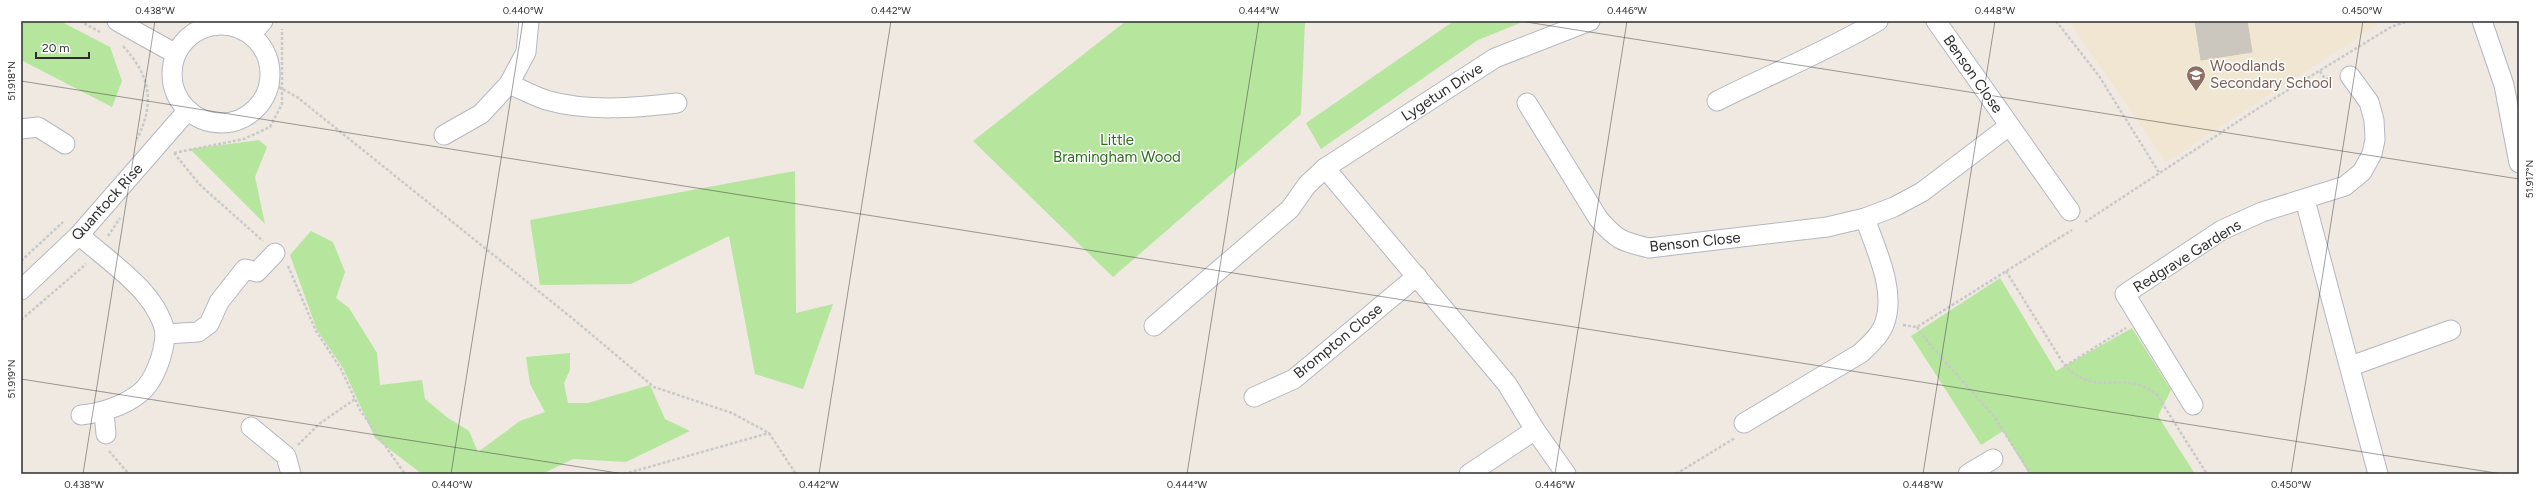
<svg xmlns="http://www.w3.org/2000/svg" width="2540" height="495" font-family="Figtree,sans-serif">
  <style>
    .education { fill: #f0e6d1 }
    .green { fill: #b6e59e }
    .building { fill: #cbc7bf; stroke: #cbc5ba }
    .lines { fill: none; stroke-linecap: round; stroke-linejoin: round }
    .minor-casing { stroke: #b4b7c1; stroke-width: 21 }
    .path { stroke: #c9c9c9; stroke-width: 2.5; stroke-dasharray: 3 2; stroke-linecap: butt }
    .minor { stroke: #fff; stroke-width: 19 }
    .ticks { fill: none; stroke: #2e2e2e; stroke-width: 1; stroke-opacity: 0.45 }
    .labels { text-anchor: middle; stroke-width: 3; stroke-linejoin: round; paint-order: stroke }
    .education-label { font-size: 15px; fill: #785e54; stroke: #fff; text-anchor: start }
    .street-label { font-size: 15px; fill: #2e2e2e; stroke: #fff }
    .park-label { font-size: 15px; fill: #2c6e1b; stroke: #fff }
    .neatline { fill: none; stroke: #2e2e2e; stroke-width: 1.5 }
    .ticks-label { font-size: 10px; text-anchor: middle; fill: #2e2e2e }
  </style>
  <rect width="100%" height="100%" fill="#efe9e1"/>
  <path class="education" d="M 2069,21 L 2383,21 L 2166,162 Z"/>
  <g class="green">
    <path d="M 21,21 L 60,21 L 110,47 L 122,81 L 112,107 L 21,60 Z"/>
    <path d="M 1126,21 L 1305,21 L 1301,114 L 1113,277 L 973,141 Z"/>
    <path d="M 1454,21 L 1525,21 L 1478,40 L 1321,149 L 1306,123 Z"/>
    <path d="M 259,140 L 267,147 L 255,177 L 265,224 L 190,149 Z"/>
    <path d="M 795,171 L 796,313 L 833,304 L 803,389 L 755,374 L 729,236 L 631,284 L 540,285 L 530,220 Z"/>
    <path d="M 311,231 L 333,242 L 345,272 L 336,298 L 349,308 L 377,353 L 380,385 L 422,380 L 425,399 L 448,418 L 469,431 L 478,452 L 520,421 L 545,412 L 530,384 L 526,357 L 570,353 L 570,370 L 564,383 L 568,403 L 588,403 L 650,385 L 665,419 L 690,431 L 626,462 L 573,459 L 542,474 L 422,474 L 375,438 L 343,368 L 317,330 L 290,255 Z"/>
    <path d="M 2000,278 L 2056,371 L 2132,328 L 2171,390 L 2158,416 L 2195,474 L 2029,474 L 2003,431 L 1981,445 L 1911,336 Z"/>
  </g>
  <path class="building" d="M 2195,21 L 2247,21 L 2252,52 L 2201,60 Z"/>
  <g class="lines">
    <g class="minor-casing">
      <g id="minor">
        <path d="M 117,21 L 176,54"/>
        <path d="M 1936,21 L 2070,211"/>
        <path d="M 2482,21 L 2504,85 L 2519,163"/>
        <circle cx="221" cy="74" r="49"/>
        <path d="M 251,35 L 263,21"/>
        <path d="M 509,84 C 521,89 534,96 546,100 C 587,112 635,108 677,103"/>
        <path d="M 1717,101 C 1771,74 1827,51 1878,21"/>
        <path d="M 1527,103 L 1598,218 C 1616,240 1623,242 1649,248 L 1827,227 L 1865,218 L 1894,207 L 1922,192 L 2009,126"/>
        <path d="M 21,129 L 38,127 L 65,144"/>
        <path d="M 444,135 L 481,114 L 509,84 L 526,52 L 529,21"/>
        <path d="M 1325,168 L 1507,384 L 1535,430 L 1566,474"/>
        <path d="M 2305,200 L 2378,474"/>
        <path d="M 79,235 C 98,252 130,275 145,294 C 153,303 165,322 165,335 C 164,353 155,381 140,393 C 124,406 101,413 81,415"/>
        <path d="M 21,290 L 79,235 L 188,110"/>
        <path d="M 1154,326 L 1290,209 L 1307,185 L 1325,168 L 1495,58 L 1590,21"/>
        <path d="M 165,334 L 198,332 L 209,324 L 219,302 L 245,269 L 257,272 L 275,253"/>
        <path d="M 2351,366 L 2451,330"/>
        <path d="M 1254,397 L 1294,379 L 1417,276"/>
        <path d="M 2193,405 L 2125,294 L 2222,230 L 2262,212 L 2345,186 L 2362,172 L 2372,154 L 2375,140 L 2374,120 L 2369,102 L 2350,76"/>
        <path d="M 104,412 L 106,434"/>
        <path d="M 1744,423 L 1861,353 C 1870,344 1881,335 1885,322 C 1896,289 1875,248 1865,218"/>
        <path d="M 251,427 L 286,456 L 291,474"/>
        <path d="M 1469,474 L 1535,430"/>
        <path d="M 1968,474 L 1993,459"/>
      </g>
    </g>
    <g class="path">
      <path d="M 80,21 L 102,33"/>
      <path d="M 2056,21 L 2099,76 L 2160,174"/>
      <path d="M 123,46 C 151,77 155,102 137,139"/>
      <path d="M 2320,71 L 2325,79 L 2333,78"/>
      <path d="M 270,82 L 297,97 L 572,318 L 654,387 L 732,413 L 769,433 L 796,474"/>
      <path d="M 174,153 L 200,185 L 263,241"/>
      <path d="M 174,153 L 244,139 L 270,127 L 282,104 L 282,29"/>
      <path d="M 2085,222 L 2257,109 L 2391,27 L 2408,21"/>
      <path d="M 108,236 L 120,218"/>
      <path d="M 21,261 L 63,222"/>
      <path d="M 288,266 L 316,331 L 341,369 L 360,410 L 405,474"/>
      <path d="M 2006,271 L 2065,366 C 2100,400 2123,367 2157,395 L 2207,474"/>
      <path d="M 21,320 L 86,264"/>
      <path d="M 1903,325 L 1917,327 L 2072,230"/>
      <path d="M 1917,327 L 1931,346 L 1993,415 L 2031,474"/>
      <path d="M 2065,366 L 2126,328"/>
      <path d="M 298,445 L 319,424 L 355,399"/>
      <path d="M 109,451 L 129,474"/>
      <path d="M 624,474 L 769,433"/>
      <path d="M 1676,474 L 1735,438"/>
    </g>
    <use href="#minor" class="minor"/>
  </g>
  <path class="ticks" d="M 1520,21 L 2519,179M 21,81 L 2502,474M 21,379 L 624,474M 83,474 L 155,21M 451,474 L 523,21M 819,474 L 891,21M 1187,474 L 1259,21M 1555,474 L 1627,21M 1923,474 L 1995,21M 2291,474 L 2363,21"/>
  <defs>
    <g id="school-pin" transform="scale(1)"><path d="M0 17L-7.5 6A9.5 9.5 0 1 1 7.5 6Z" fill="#8d6e63" stroke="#fff"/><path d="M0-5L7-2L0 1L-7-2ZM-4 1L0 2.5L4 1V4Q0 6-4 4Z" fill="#fff"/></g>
  </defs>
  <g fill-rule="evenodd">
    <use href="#school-pin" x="2196" y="75"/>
  </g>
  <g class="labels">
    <g class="education-label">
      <text x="2210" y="71">Woodlands<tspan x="2210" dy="17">Secondary School</tspan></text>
    </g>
    <g class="street-label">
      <text transform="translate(1973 74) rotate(55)" y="5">Benson Close</text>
      <text transform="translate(1442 92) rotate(-33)" y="5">Lygetun Drive</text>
      <text transform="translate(107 202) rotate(-48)" y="5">Quantock Rise</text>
      <text transform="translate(1695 242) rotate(-6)" y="5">Benson Close</text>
      <text transform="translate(2187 256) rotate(-32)" y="5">Redgrave Gardens</text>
      <text transform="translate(1338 341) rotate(-39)" y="5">Brompton Close</text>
    </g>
    <g class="park-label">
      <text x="1117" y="145">Little<tspan x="1117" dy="17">Bramingham Wood</tspan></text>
    </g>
  </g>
  <rect width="2540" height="495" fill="none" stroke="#ffffff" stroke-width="44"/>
  <path d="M36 52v6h53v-6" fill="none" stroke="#2e2e2e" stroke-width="2"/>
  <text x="42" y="52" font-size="12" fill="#2e2e2e" stroke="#ffffff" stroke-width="3" paint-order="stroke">20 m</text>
  <rect x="22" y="22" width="2496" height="451" class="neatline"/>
  <g class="ticks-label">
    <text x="155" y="14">0.438°W</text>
    <text x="523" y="14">0.440°W</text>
    <text x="891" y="14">0.442°W</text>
    <text x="1259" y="14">0.444°W</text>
    <text x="1627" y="14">0.446°W</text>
    <text x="1995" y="14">0.448°W</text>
    <text x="2362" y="14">0.450°W</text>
    <text transform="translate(11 81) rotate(-90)" y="4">51.918°N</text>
    <text transform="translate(2529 179) rotate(-90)" y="4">51.917°N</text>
    <text transform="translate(11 379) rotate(-90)" y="4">51.919°N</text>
    <text x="84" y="488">0.438°W</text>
    <text x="452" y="488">0.440°W</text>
    <text x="819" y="488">0.442°W</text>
    <text x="1187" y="488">0.444°W</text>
    <text x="1555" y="488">0.446°W</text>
    <text x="1923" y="488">0.448°W</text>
    <text x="2291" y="488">0.450°W</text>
  </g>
</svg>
